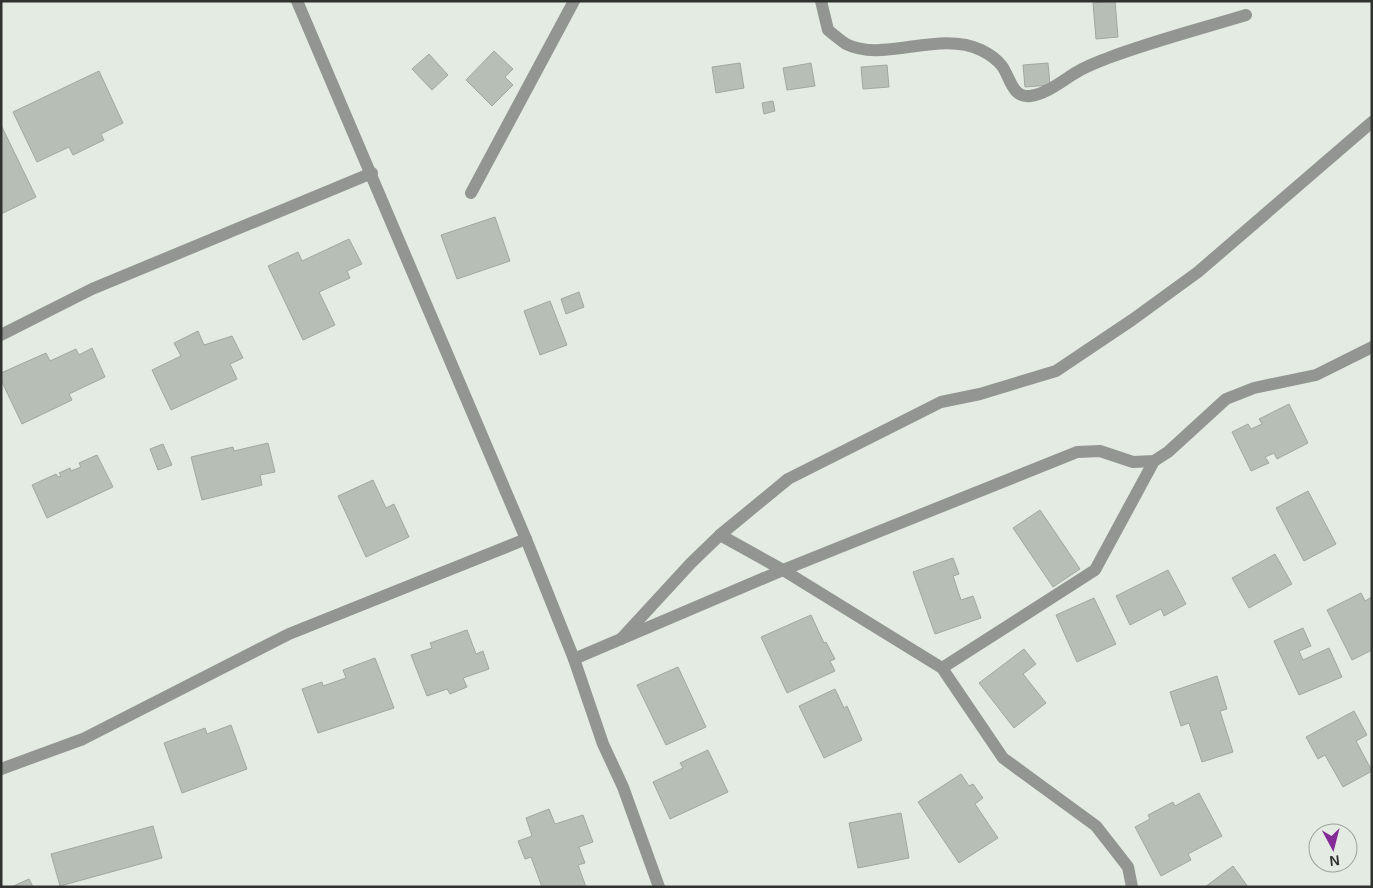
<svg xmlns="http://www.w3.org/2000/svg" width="1373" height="888" font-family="Helvetica,sans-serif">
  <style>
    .building { fill: #b7beb6; stroke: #a1a8a0 }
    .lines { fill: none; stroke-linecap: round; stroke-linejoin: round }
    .minor { stroke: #929591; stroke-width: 12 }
  </style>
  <rect width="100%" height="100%" fill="#e4ebe3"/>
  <g class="building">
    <path d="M 1115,1 L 1118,37 L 1096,39 L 1093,3 Z"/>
    <path d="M 494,51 L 513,69 L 505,77 L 513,85 L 492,106 L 466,80 Z"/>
    <path d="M 429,54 L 448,75 L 432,90 L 412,69 Z"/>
    <path d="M 740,63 L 744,88 L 716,93 L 712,67 Z"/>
    <path d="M 811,63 L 815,86 L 787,90 L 783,68 Z"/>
    <path d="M 1048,63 L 1050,85 L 1025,87 L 1023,65 Z"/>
    <path d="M 887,65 L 889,87 L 863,89 L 861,67 Z"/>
    <path d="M 99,71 L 123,123 L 101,134 L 104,140 L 73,155 L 69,147 L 37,162 L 13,112 Z"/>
    <path d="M 773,101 L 775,111 L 764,114 L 762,103 Z"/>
    <path d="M 1,125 L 36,197 L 1,214 Z"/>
    <path d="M 495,217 L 510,261 L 457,279 L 441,235 Z"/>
    <path d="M 349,239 L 362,264 L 347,271 L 350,278 L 319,292 L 335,325 L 303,340 L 268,266 L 298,252 L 302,261 Z"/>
    <path d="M 579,292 L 584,307 L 566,314 L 561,299 Z"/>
    <path d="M 550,301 L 567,345 L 540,355 L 524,311 Z"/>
    <path d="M 198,331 L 204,345 L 232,336 L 243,358 L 230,364 L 237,379 L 171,410 L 152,370 L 181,356 L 174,343 Z"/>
    <path d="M 92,348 L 105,377 L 69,394 L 72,400 L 22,424 L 1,380 L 1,373 L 46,353 L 50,361 L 76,349 L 79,355 Z"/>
    <path d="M 1289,404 L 1308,443 L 1277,459 L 1274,453 L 1265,457 L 1269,463 L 1251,471 L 1232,432 L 1248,424 L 1251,429 L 1262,424 L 1259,419 Z"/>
    <path d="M 268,443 L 275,472 L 260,475 L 262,485 L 202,500 L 191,457 L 233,447 L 234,451 Z"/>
    <path d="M 163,444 L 172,465 L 158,470 L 150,449 Z"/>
    <path d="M 97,455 L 113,487 L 47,518 L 32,485 L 56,474 L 58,477 L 61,476 L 59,473 L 70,468 L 71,471 L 81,467 L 79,463 Z"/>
    <path d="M 373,480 L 386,508 L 394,504 L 409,537 L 366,557 L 338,496 Z"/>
    <path d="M 1308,491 L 1336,544 L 1304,561 L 1276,508 Z"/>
    <path d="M 1040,510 L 1080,569 L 1053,587 L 1013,528 Z"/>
    <path d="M 1275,554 L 1292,584 L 1249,608 L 1232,578 Z"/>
    <path d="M 953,558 L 959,574 L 953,576 L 961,600 L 973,596 L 981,618 L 935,634 L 913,572 Z"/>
    <path d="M 1168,570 L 1186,604 L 1164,616 L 1161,609 L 1130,625 L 1116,596 Z"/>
    <path d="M 1361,593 L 1365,601 L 1372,597 L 1372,650 L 1352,660 L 1327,610 Z"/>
    <path d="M 1094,598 L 1116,644 L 1077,662 L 1056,615 Z"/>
    <path d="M 811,615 L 824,643 L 826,642 L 835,659 L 830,661 L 835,671 L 787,693 L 761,637 Z"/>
    <path d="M 1303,628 L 1311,646 L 1299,651 L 1303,660 L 1329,648 L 1342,677 L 1299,695 L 1274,641 Z"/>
    <path d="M 467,630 L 476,654 L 483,651 L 489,669 L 463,678 L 467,687 L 450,694 L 447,689 L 427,696 L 411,655 L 432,648 L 430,643 Z"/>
    <path d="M 1024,649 L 1036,664 L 1023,674 L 1046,703 L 1014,728 L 979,683 Z"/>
    <path d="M 375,658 L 394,708 L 318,733 L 302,689 L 322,682 L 323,686 L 346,678 L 343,670 Z"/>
    <path d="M 678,667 L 706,727 L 666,745 L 637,685 Z"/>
    <path d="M 1217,676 L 1227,709 L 1220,711 L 1233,752 L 1202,762 L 1189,723 L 1181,726 L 1170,692 Z"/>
    <path d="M 835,689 L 844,708 L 847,706 L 862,740 L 824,758 L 799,706 Z"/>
    <path d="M 1354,711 L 1367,735 L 1356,741 L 1372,771 L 1343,787 L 1325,755 L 1318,759 L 1306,737 Z"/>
    <path d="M 231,725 L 247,769 L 182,793 L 164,743 L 205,728 L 207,734 Z"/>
    <path d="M 708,750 L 728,792 L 670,819 L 653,782 L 683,768 L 680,763 Z"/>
    <path d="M 961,774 L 969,786 L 973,784 L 983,798 L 975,804 L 998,838 L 959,863 L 918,802 Z"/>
    <path d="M 1199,793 L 1222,836 L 1188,854 L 1191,860 L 1161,876 L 1135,827 L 1150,819 L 1148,815 L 1173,802 L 1175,806 Z"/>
    <path d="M 549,809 L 555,824 L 583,815 L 593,842 L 579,847 L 585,863 L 578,865 L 586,887 L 542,887 L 531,857 L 525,859 L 518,841 L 532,836 L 526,818 Z"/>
    <path d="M 901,813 L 909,858 L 858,868 L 849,823 Z"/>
    <path d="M 153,826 L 162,858 L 60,886 L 51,854 Z"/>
    <path d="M 1233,866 L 1248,887 L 1205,887 Z"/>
    <path d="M 29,879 L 33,887 L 11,887 Z"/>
  </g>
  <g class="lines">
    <g class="minor">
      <path d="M 297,1 L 526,539 L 574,659 L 603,744 L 623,787 L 659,887"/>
      <path d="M 821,1 L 828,30 C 834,35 840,40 846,44 C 883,63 939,30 981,50 C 989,54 996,58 1002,66 C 1010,77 1012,98 1030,96 C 1047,94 1063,80 1077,72 C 1087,66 1098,62 1108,58 C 1153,41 1200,29 1246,15"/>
      <path d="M 471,193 L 574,1"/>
      <path d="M 1,335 L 92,289 L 372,173"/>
      <path d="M 720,535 L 783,570 L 942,668 L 1003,758 L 1096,826 L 1128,867 L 1132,887"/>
      <path d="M 621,639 L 691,563 L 720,535 L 788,479 L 941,402 L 980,394 L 1056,371 L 1132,320 L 1198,272 L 1372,122"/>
      <path d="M 574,659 L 783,570 L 1077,452 L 1100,451 L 1133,462 L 1154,461 L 1168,452 L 1226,399 L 1254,388 L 1316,375 L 1372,347"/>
      <path d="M 942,668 L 1095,570 L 1154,461"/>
      <path d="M 1,769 L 83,739 L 289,634 L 526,539"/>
    </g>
  </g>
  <rect width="1373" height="888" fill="none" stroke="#30322f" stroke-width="5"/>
  <g transform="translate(1333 848) rotate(173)"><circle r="24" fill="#e4ebe3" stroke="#9ca19b"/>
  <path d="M0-4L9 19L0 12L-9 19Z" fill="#852b97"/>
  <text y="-8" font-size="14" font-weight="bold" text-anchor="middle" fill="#30322f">N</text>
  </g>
</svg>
